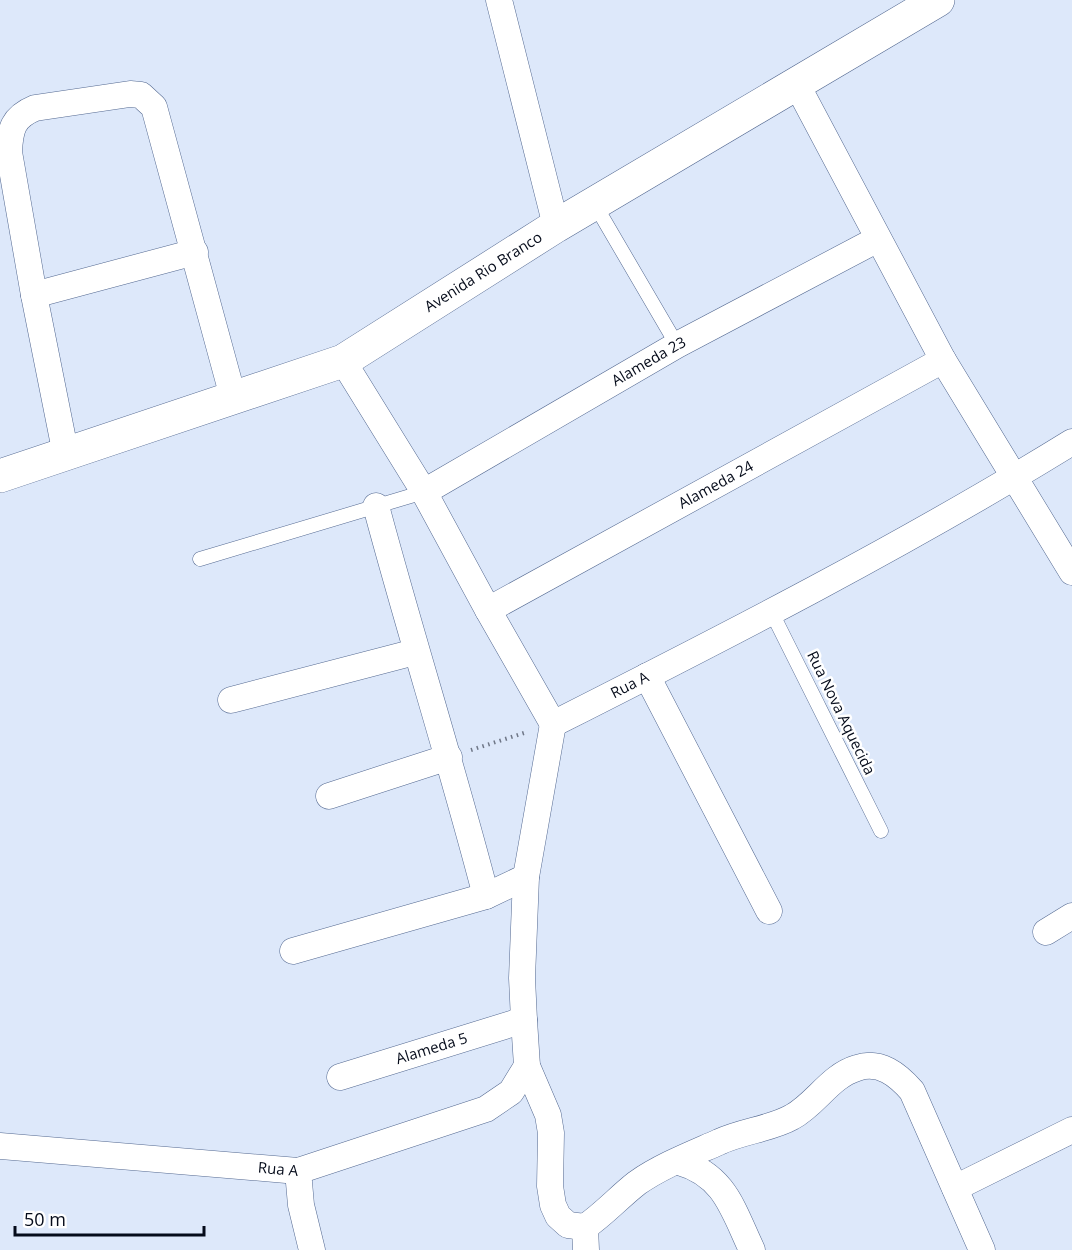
<svg xmlns="http://www.w3.org/2000/svg" width="1072" height="1250" font-family="'Open Sans',sans-serif">
  <style>
    .lines { fill: none; stroke-linecap: round; stroke-linejoin: round }
    .service-casing { stroke: #546991; stroke-width: 15 }
    .minor-casing { stroke: #546991; stroke-width: 27 }
    .tertiary-casing { stroke: #546991; stroke-width: 34 }
    .path { stroke: #6f7787; stroke-width: 4; stroke-dasharray: 1.5 4.5; stroke-linecap: butt }
    .service { stroke: #fff; stroke-width: 14 }
    .minor { stroke: #fff; stroke-width: 26 }
    .tertiary { stroke: #fff; stroke-width: 33 }
    .labels { text-anchor: middle; stroke-width: 5; stroke-linejoin: round; paint-order: stroke }
    .street-label { font-size: 15px; fill: #050b1a; stroke: #fff }
  </style>
  <rect width="100%" height="100%" fill="#dde8fa"/>
  <g class="lines">
    <g class="service-casing">
      <g id="service">
        <path d="M 594,203 L 677,345"/>
        <path d="M 200,559 L 424,492"/>
        <path d="M 771,611 L 881,831"/>
      </g>
    </g>
    <g class="minor-casing">
      <g id="minor">
        <path d="M 499,0 L 556,226"/>
        <path d="M 796,83 L 943,360 L 1072,572"/>
        <path d="M 34,295 L 195,252"/>
        <path d="M 343,361 L 424,492 L 488,610 L 553,724"/>
        <path d="M 66,455 L 34,295 L 9,152 C 10,129 13,117 35,108 L 130,94 L 141,95 L 154,107 L 233,397"/>
        <path id="s1" d="M 424,492 L 677,345 L 878,239"/>
        <path d="M 376,506 C 411,637 452,765 486,896"/>
        <path id="s2" d="M 488,610 L 943,360"/>
        <path d="M 647,676 L 769,911"/>
        <path d="M 231,700 L 415,652"/>
        <path id="s3" d="M 553,724 C 729,635 905,545 1072,442"/>
        <path d="M 553,724 L 526,877 L 522,978 L 524,1020 L 527,1066 L 548,1115 L 551,1133 L 550,1186 L 553,1205 L 558,1216 L 568,1225 L 585,1227 L 586,1250"/>
        <path d="M 329,796 L 449,757"/>
        <path d="M 1046,932 L 1072,916"/>
        <path d="M 293,951 L 486,896 L 526,877"/>
        <path id="s4" d="M 340,1077 L 524,1020"/>
        <path id="s5" d="M 0,1146 L 298,1171 L 486,1109 L 511,1092 L 527,1066"/>
        <path d="M 679,1162 C 725,1175 733,1210 752,1250"/>
        <path d="M 298,1171 L 301,1205 L 312,1250"/>
        <path d="M 955,1188 L 1072,1130"/>
        <path d="M 585,1227 C 604,1214 619,1197 637,1183 C 661,1166 692,1154 719,1142 C 742,1131 771,1129 792,1117 C 816,1104 830,1076 857,1068 C 880,1060 898,1075 912,1091 L 982,1250"/>
      </g>
    </g>
    <g class="tertiary-casing">
      <g id="tertiary">
        <path id="s6" d="M 0,476 L 343,361 L 556,226 L 938,0"/>
      </g>
    </g>
    <path class="path" d="M 471,750 L 527,732"/>
    <use href="#service" class="service"/>
    <use href="#minor" class="minor"/>
    <use href="#tertiary" class="tertiary"/>
  </g>
  <g class="labels">
    <g class="street-label">
      <text dy="5" stroke="none"><textPath href="#s6" startOffset="528">Avenida Rio Branco</textPath></text>
      <text dy="5" stroke="none"><textPath href="#s1" startOffset="260">Alameda 23</textPath></text>
      <text dy="5" stroke="none"><textPath href="#s2" startOffset="260">Alameda 24</textPath></text>
      <text dy="5" stroke="none"><textPath href="#s3" startOffset="86">Rua A</textPath></text>
      <text transform="translate(841 713) rotate(64)" y="5">Rua Nova Aquecida</text>
      <text dy="5" stroke="none"><textPath href="#s4" startOffset="96">Alameda 5</textPath></text>
      <text dy="5" stroke="none"><textPath href="#s5" startOffset="279">Rua A</textPath></text>
    </g>
  </g>
  <path d="M15 1226v9h189v-9" fill="none" stroke="#050b1a" stroke-width="3"/>
  <text x="24" y="1226" font-size="18" fill="#050b1a" stroke="#ffffff" stroke-width="4.5" paint-order="stroke">50 m</text>
</svg>
